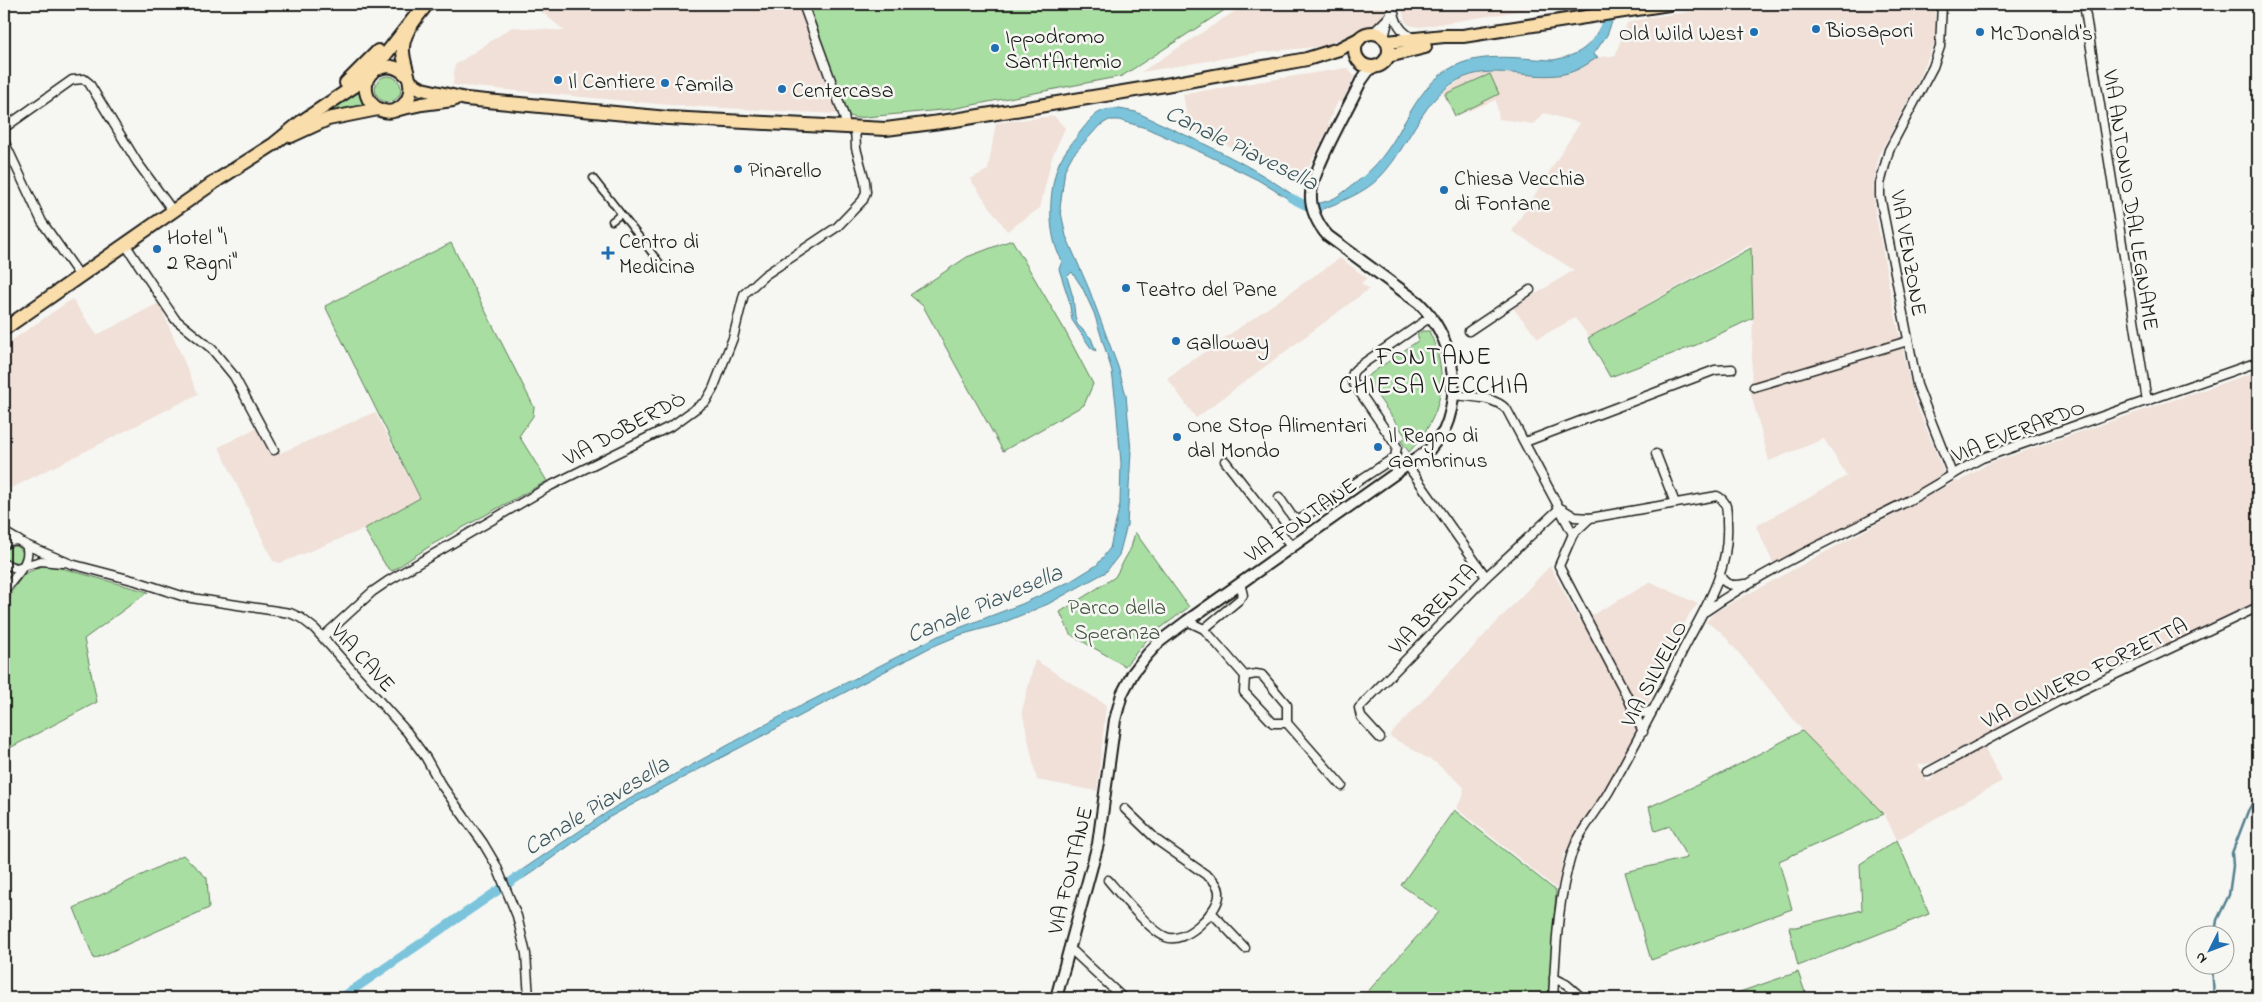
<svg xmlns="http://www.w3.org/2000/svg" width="2262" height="1002" font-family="'Indie Flower',sans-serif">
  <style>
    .built { fill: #f0e0d7 }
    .green { fill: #a8dea1; stroke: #627d5e }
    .water { fill: #7bc4db; stroke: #55818f }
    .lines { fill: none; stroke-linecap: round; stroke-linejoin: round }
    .stream { stroke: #55818f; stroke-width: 2.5 }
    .canal { stroke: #7bc4db; stroke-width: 9 }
    .pedestrian-casing { stroke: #1c1c1c; stroke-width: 9 }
    .minor-casing { stroke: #1c1c1c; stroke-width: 11 }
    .tertiary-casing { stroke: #1c1c1c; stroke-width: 14 }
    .primary-casing { stroke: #1c1c1c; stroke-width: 16 }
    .pedestrian { stroke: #f6f6f2; stroke-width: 5.5 }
    .minor { stroke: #f6f6f2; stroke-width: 8 }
    .tertiary { stroke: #f6f6f2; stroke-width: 10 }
    .primary { stroke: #f9deab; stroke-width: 12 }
    .poi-dot { fill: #1f6fb2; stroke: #f6f6f2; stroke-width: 2 }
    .labels { text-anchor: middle; stroke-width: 5; stroke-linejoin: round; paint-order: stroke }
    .poi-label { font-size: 22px; fill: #1c1c1c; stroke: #f6f6f2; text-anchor: start }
    .street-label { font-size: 22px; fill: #1c1c1c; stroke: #f6f6f2 }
    .park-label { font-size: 22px; fill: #465644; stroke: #f6f6f2 }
    .water-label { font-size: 24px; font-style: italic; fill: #3d575f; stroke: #f6f6f2 }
    .quarter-label { font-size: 25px; letter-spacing: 1px; fill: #1c1c1c; stroke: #f6f6f2 }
  </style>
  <rect width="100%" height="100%" fill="#f6f6f2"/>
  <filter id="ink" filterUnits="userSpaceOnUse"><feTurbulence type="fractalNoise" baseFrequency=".02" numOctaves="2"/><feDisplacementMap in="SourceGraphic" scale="10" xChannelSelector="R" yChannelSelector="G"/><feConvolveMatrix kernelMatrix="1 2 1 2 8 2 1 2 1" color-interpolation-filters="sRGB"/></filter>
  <g filter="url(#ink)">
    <g class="built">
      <path d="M 532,4 L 798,4 L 838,114 L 669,105 L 453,85 L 455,65 L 512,27 L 565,31 Z"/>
      <path d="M 1246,4 L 1388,4 L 1382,21 L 1378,24 L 1365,28 L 1353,36 L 1336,40 L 1325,46 L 1255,53 L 1141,72 Z"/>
      <path d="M 1404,4 L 1561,4 L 1420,27 L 1409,25 L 1405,21 L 1402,9 Z"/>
      <path d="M 1749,4 L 1935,4 L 1935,41 L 1916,86 L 1879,154 L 1873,187 L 1875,211 L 1891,296 L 1913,396 L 1943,470 L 1942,475 L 1895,503 L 1773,563 L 1756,526 L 1847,476 L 1824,439 L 1769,461 L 1751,394 L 1753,318 L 1751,245 L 1589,337 L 1575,318 L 1538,338 L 1513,308 L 1574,270 L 1512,231 L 1580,123 L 1544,113 L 1533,124 L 1499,119 L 1496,100 L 1455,116 L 1442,92 L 1465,77 L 1483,72 L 1553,75 L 1569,73 L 1598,57 L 1615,56 L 1627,23 L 1651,17 Z"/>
      <path d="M 1346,68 L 1349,69 L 1354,76 L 1342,103 L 1338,101 L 1328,123 L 1330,125 L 1307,170 L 1295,183 L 1248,155 L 1189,129 L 1183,94 Z"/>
      <path d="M 1054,116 L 1065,128 L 1052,157 L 1040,208 L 1007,231 L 970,179 L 988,170 L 996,123 Z"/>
      <path d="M 1340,258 L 1367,278 L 1361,283 L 1369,289 L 1196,418 L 1167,378 Z"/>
      <path d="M 72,299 L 97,335 L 159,303 L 198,394 L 88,450 L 13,487 L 4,489 L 4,346 Z"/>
      <path d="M 2258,371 L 2258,601 L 2114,670 L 2100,663 L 2064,680 L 2068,691 L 1932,763 L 1918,765 L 1928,782 L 1936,774 L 1984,747 L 2002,781 L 1897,840 L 1884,813 L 1810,740 L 1765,684 L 1721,632 L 1706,622 L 1715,612 L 1956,481 L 1959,482 L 1987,464 Z"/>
      <path d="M 375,412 L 420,499 L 364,529 L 281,563 L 273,561 L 219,447 L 256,428 L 271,457 Z"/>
      <path d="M 1550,566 L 1580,622 L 1651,582 L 1698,604 L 1689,614 L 1631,740 L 1601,796 L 1564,853 L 1557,889 L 1456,808 L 1463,796 L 1464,787 L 1436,763 L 1389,736 Z"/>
      <path d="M 1035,660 L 1106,705 L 1097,791 L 1037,780 L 1022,711 Z"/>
    </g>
    <g class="green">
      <path d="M 808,4 L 1234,4 L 1122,76 L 952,109 L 855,118 L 850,116 L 845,108 Z"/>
      <path d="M 1490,74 L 1499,94 L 1455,116 L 1445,94 Z"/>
      <circle cx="388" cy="89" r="13"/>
      <path d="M 358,91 L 364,106 L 324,115 L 323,114 Z"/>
      <path d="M 1012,240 L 1063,327 L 1093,384 L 1084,405 L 1003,451 L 923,306 L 910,295 L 967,257 Z"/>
      <path d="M 451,243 L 534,407 L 533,416 L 519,436 L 547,481 L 433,544 L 392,571 L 386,566 L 364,529 L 420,498 L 325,306 Z"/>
      <path d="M 1751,248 L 1753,318 L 1696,345 L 1610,377 L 1588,338 Z"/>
      <path d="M 1422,331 L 1429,331 C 1451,376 1443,416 1409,452 L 1401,441 L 1406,437 L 1365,378 L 1419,340 L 1417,335 Z"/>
      <path d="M 1135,532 L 1189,607 L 1150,636 L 1125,666 L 1070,634 L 1060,612 L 1115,577 L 1131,548 Z"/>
      <circle cx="14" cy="555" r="9"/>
      <path d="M 47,564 L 148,592 L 84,639 L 97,702 L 4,751 L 4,619 L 12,591 L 24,574 Z"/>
      <path d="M 1802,731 L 1884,814 L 1779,861 L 1792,909 L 1651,960 L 1625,872 L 1687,858 L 1670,826 L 1655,831 L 1649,807 L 1719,775 Z"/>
      <path d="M 1454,810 L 1556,891 L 1548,998 L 1362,998 L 1439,912 L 1401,885 Z"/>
      <path d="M 1897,840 L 1929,914 L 1798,966 L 1789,927 L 1796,927 L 1862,910 L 1860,864 Z"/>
      <path d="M 183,855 L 207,878 L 209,908 L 94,959 L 74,908 Z"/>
      <path d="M 1798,972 L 1807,998 L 1722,998 Z"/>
    </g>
    <g class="water">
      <path d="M 1612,22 L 1607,35 L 1593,55 L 1598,57 C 1589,63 1579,70 1568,73 C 1535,82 1498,64 1465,77 C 1423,93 1410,147 1380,177 C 1365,193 1340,202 1320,210 L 1318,203 C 1330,202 1339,196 1349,188 C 1360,180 1373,169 1382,157 C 1408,125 1418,79 1462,63 C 1490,53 1524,59 1553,60 C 1580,55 1590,48 1602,23 Z"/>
      <path d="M 1119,109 L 1136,112 C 1193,139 1251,163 1301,201 L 1303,208 L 1258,180 L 1207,155 L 1146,128 L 1119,120 L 1109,120 L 1099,126 L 1072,156 L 1065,169 L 1060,208 L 1066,236 L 1089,289 L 1118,367 L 1126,395 L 1131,451 L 1127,525 L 1119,555 L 1106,572 L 1048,604 L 1000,624 L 960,635 L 929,648 L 637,802 L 608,818 L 524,878 L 514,882 L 512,877 L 516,874 L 615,807 L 787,713 L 938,636 L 1022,604 L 1071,581 L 1097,565 L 1110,548 L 1120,504 L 1121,463 L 1116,404 L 1112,371 L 1094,313 L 1082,287 L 1072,272 L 1067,277 L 1073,297 L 1075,316 L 1077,324 L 1091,338 L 1096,351 L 1091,348 L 1072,320 L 1069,300 L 1059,269 L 1062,261 C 1047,236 1048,190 1059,163 C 1064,152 1074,141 1081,131 C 1087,124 1092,116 1100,112 C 1105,109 1113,109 1119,109 Z"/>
    </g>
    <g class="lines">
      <g class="stream">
        <path d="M 2215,934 L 2217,920 L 2229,895 L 2233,866 L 2232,853 L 2248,811 L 2258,793"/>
        <path d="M 2212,964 L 2214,998"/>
      </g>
      <g class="canal">
        <path d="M 1602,33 L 1613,4"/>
        <path d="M 1291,198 L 1307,206 L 1319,207"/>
        <path d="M 341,998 L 522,874"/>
      </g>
      <g class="pedestrian-casing">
        <g id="pedestrian">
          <path d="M 593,178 L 659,262"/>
          <path d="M 612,221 L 621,214"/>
        </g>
      </g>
      <g class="minor-casing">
        <g id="minor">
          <path d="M 803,4 L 844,116 L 846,128"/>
          <path d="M 1942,4 L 1940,47 L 1933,67 L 1889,150 L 1880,184 L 1880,196 L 1917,385 L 1952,474"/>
          <path d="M 2084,4 L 2147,401"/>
          <path d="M 1393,9 C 1396,23 1400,31 1413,38"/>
          <path d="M 1373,33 L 1389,17"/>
          <path d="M 1384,38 L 1389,17 L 1396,4"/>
          <path d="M 4,128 L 72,80 L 84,79 L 89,83 L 137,162 L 173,211"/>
          <path d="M 4,141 L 42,222 L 80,276"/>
          <path d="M 125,244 L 175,319 L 212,349 L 234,376 L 274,450"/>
          <path d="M 1469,331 L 1530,290"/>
          <path d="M 1754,387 L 1908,341"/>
          <path d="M 1453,395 C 1471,397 1495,396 1507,410 L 1573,534"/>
          <path d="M 1525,442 L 1715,370 L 1732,369"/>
          <path d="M 1656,454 L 1675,503"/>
          <path d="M 1225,461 L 1292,547"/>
          <path d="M 1408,466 L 1486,577"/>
          <path d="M 1279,497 L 1292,516 L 1299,520 L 1395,457 L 1397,447 L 1352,381 C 1351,373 1354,370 1361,365 L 1432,316"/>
          <path d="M 1562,509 L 1575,517 L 1590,518"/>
          <path d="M 4,532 L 26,545 L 71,564 L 136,581 L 185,597 L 290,613 L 301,618 L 315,629 L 407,732 L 426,758 L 440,783 L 483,843 L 496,865 L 517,916 L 526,954 L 529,998"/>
          <path d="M 4,545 L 9,541 L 18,540"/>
          <path d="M 4,564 L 16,568 L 41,561 L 62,563"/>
          <path d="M 1720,574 C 1724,586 1733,586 1745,584"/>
          <path d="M 1240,583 L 1243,595 L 1240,599 L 1204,629 L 1245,676"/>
          <path d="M 4,591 C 13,578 33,562 26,545"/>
          <path d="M 1706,611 C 1766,569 1834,538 1900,505 C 1928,491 1954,473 1982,458 L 2258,362"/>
          <path d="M 1187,621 L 1204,629"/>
          <path d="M 324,636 L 372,592 L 388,581 L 550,486 L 673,425 L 706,401 L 713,389 L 733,338 L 744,294 L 765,275 L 837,227 L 863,200 L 866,192 L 865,181 L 856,148 L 855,127"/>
          <path d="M 1256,674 L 1262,675 L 1287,705 L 1287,723 L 1273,723 L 1244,692 L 1245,676 Z"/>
          <path d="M 1633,705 L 1643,713 L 1653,710"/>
          <path d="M 1287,723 L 1342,786"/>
          <path d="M 1380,738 L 1361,717 L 1359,708 L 1486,577 L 1560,508"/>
          <path d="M 1928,772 L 2057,702 L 2258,607"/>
          <path d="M 1108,880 C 1120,894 1150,931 1166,937 C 1184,945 1217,913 1219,896 C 1220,889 1217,884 1212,879 L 1158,841 L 1125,809"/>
          <path d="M 1211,912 L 1245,948"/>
          <path d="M 1068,951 L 1074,952 L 1123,998"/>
          <path d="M 1554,978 L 1566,984 L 1582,998"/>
          <path d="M 1553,998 C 1556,950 1557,902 1571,856 C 1578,833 1596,813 1608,793 C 1634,747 1659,700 1682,652 C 1704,609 1730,573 1727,522 C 1727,511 1728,501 1717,496 L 1590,518 L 1573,534 L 1559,566 L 1628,698 L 1643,732"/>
        </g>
      </g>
      <g class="tertiary-casing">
        <path id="tertiary" d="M 1056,998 L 1098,844 L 1115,720 L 1122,694 L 1133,673 L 1147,655 L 1159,642 L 1187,621 L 1430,449 C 1434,443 1440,437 1444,431 C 1463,388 1452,336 1419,303 L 1328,236 C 1318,225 1310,209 1311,194 C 1312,170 1350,105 1361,81 L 1371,67"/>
      </g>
      <g class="primary-casing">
        <g id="primary">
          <path d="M 425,4 L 368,77 C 357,103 389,125 406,102 C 418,86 401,65 403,47 C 404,31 418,16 427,4"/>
          <circle cx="1372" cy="50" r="17"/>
          <path d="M 1387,42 L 1444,36 L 1463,36 L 1669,4"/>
          <path d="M 1388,56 L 1425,47"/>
          <path d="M 372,72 C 385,63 398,65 408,77"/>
          <path d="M 410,82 L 422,89 L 466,99 L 668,118 L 886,129 L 955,120 L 1171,84 L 1307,59 L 1339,49 L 1359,39"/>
          <path d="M 346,83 L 378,51"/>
          <path d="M 399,109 L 422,104 L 453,100"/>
          <path d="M 291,136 L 328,119 L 378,109"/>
          <path d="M 4,329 L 219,179 L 274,144 L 301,122 L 368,77"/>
        </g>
      </g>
      <use href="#pedestrian" class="pedestrian"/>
      <use href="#minor" class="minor"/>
      <use href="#tertiary" class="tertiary"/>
      <use href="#primary" class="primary"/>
    </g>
  </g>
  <g class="poi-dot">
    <circle cx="1816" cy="29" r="5"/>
    <circle cx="1754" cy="32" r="5"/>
    <circle cx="1980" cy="32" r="5"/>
    <circle cx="995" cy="48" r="5"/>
    <circle cx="558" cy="80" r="5"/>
    <circle cx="665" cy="83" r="5"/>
    <circle cx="782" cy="89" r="5"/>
    <circle cx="738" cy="169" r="5"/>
    <circle cx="1444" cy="190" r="5"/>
    <circle cx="157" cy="249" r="5"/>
    <path d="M605.5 245.5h5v5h5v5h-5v5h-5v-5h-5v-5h5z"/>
    <circle cx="1126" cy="288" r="5"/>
    <circle cx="1176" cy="341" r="5"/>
    <circle cx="1177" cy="437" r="5"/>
    <circle cx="1378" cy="447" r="5"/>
  </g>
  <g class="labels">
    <g class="poi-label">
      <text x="1826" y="37">Biosapori</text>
      <text x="1744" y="40" text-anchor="end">Old Wild West</text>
      <text x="1990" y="40">McDonald's</text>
      <text x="1005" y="43">Ippodromo<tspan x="1005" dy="25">Sant'Artemio</tspan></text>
      <text x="568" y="88">Il Cantiere</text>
      <text x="675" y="91">famila</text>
      <text x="792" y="97">Centercasa</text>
      <text x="748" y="177">Pinarello</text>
      <text x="1454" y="185">Chiesa Vecchia<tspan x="1454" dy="25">di Fontane</tspan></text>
      <text x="167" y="244">Hotel "I<tspan x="167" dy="25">2 Ragni"</tspan></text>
      <text x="619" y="248">Centro di<tspan x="619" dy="25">Medicina</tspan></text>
      <text x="1136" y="296">Teatro del Pane</text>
      <text x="1186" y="349">Galloway</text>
      <text x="1187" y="432">One Stop Alimentari<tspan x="1187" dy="25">dal Mondo</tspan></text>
      <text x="1388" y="442">Il Regno di<tspan x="1388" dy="25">Gambrinus</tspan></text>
    </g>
    <g class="street-label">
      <text transform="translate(2132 200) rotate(81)" y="8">VIA ANTONIO DAL LEGNAME</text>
      <text transform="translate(1910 253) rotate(80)" y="8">VIA VENZONE</text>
      <text transform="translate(624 427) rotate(-28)" y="8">VIA DOBERDÒ</text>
      <text transform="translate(2018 430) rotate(-21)" y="8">VIA EVERARDO</text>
      <text transform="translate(1300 519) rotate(-35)" y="8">VIA FONTANE</text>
      <text transform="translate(1432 608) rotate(-46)" y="8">VIA BRENTA</text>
      <text transform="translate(364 657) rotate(48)" y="8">VIA CAVE</text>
      <text transform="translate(2084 672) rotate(-26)" y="8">VIA OLIVIERO FORZETTA</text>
      <text transform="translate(1653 673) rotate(-62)" y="8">VIA SILVELLO</text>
      <text transform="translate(1069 870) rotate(-76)" y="8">VIA FONTANE</text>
    </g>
    <g class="park-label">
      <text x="1117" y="614">Parco della<tspan x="1117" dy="25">Speranza</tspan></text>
    </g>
    <g class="water-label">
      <text transform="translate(1242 147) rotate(26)" y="8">Canale Piavesella</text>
      <text transform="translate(984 603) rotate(-23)" y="8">Canale Piavesella</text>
      <text transform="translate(596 805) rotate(-32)" y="8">Canale Piavesella</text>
    </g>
    <g class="quarter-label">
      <text x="1434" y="364">FONTANE<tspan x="1434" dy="29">CHIESA VECCHIA</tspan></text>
    </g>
  </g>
  <rect width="2262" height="1002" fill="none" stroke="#f6f6f2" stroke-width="20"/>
  <rect x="10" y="10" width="2242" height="982" fill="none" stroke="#1c1c1c" stroke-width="2" filter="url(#ink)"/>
  <g transform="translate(2210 950) rotate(228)"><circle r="24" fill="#f6f6f2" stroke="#9f9f9c"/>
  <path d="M0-4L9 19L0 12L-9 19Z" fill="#1f6fb2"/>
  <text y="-8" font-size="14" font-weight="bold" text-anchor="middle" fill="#1c1c1c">N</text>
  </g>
</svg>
